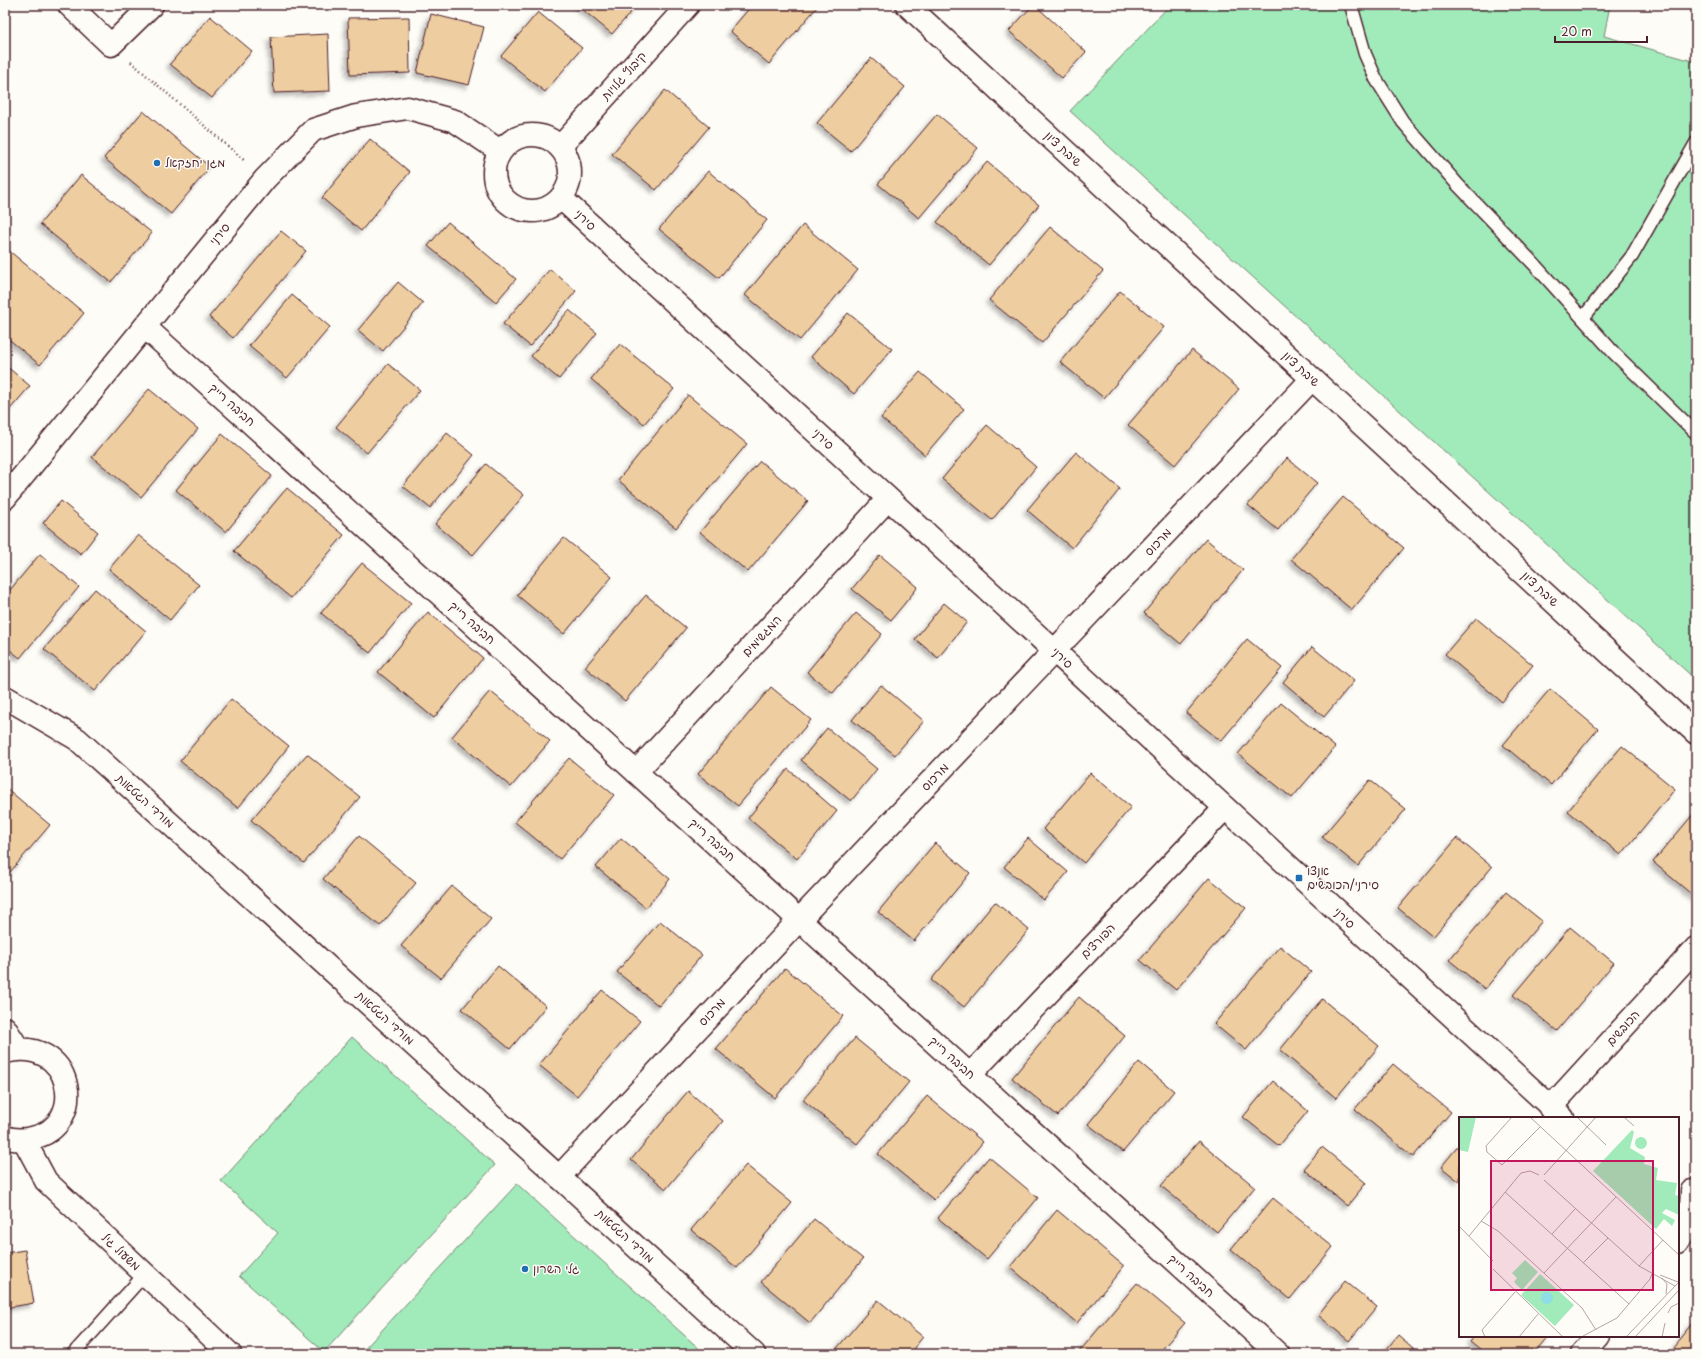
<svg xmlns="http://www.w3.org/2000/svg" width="1701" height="1359" font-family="'Playpen Sans','Playpen Sans Hebrew',sans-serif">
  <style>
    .green { fill: #a1ebba; stroke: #768572 }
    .building { fill: #eecda0; stroke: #4a1f2b; filter: url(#shadow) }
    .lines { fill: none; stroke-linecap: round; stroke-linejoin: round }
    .lane-casing { stroke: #4a1f2b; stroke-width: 15 }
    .street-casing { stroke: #4a1f2b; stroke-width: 25 }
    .path { stroke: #4a1f2b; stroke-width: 2.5; stroke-dasharray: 1 3; stroke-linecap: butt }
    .lane { stroke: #fdfcf7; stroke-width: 12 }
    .street { stroke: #fdfcf7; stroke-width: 22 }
    .poi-dot { fill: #1f6fb2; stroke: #fdfcf7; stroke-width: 1.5 }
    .labels { text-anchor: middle; stroke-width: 3; stroke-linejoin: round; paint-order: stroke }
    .street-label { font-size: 12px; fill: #4a1f2b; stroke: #fdfcf7 }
    .poi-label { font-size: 12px; fill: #4a1f2b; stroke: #fdfcf7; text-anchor: start }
    .inset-road { fill: none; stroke: #b5a4a5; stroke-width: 1 }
    .view { fill: #c2185b; fill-opacity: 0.15; stroke: #c2185b; stroke-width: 2 }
    .inset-edge { fill: none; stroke: #4a1f2b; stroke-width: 2 }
  </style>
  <defs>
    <filter id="shadow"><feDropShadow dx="-3.5" dy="3.5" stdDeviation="2" flood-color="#0004"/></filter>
  </defs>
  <rect width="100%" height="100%" fill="#fdfcf7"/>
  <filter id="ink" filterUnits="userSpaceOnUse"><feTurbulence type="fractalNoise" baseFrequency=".025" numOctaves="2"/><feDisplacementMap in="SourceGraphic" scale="8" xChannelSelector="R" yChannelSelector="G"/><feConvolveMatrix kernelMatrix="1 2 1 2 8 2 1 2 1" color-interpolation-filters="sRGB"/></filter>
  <g filter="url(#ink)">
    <g class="green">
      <path d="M 1170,5 L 1610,5 L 1604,36 L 1696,62 L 1696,680 L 1070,111 Z"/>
      <path d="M 352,1037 L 495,1165 L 324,1352 L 239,1276 L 278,1233 L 221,1181 Z"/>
      <path d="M 517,1184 L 705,1354 L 360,1354 Z"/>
    </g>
    <g class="building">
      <path d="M 577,5 L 637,5 L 612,34 Z"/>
      <path d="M 752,5 L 815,5 L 817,7 L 769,64 L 730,31 Z"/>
      <path d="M 1033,5 L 1035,5 L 1086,52 L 1062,78 L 1009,31 Z"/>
      <path d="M 538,12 L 582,48 L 545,92 L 501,56 Z"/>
      <path d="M 431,14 L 484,27 L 469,85 L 417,73 Z"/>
      <path d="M 210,16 L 252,51 L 212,98 L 170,64 Z"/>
      <path d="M 409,17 L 410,73 L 350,75 L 348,18 Z"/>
      <path d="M 328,34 L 330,91 L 274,93 L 271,37 Z"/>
      <path d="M 871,58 L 905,87 L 851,151 L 817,123 Z"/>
      <path d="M 665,90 L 709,127 L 656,190 L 612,154 Z"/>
      <path d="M 143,111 L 210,167 L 171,214 L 104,158 Z"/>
      <path d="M 937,114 L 978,148 L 919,218 L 878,184 Z"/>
      <path d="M 370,139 L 410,172 L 361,231 L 322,198 Z"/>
      <path d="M 987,162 L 1039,205 L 989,265 L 937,222 Z"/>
      <path d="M 708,171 L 767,220 L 719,278 L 659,229 Z"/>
      <path d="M 81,175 L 152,233 L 111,282 L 40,224 Z"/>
      <path d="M 448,222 L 516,279 L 496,302 L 428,246 Z"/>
      <path d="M 803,225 L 858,270 L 800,340 L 745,295 Z"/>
      <path d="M 1050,227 L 1103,271 L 1042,343 L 989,300 Z"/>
      <path d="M 281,231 L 306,251 L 233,338 L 209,317 Z"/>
      <path d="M 7,249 L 84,313 L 40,365 L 5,336 L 5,252 Z"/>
      <path d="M 550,269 L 576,291 L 530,346 L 503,324 Z"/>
      <path d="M 398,282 L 423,303 L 383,351 L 358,330 Z"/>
      <path d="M 1120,291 L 1164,327 L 1104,398 L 1060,362 Z"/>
      <path d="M 292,295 L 330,327 L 287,378 L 249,346 Z"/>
      <path d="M 569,310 L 597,333 L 559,379 L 531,356 Z"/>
      <path d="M 848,313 L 892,349 L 854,394 L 811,357 Z"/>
      <path d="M 620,344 L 674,389 L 644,424 L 591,379 Z"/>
      <path d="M 1192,350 L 1239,389 L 1175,465 L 1128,425 Z"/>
      <path d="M 388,364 L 420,390 L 367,453 L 336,427 Z"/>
      <path d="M 5,365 L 30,386 L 5,415 Z"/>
      <path d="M 920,372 L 964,409 L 925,455 L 881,418 Z"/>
      <path d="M 149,389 L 198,429 L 141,497 L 92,457 Z"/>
      <path d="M 688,395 L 747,444 L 676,528 L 618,480 Z"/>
      <path d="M 987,425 L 1036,467 L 992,520 L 942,479 Z"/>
      <path d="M 447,433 L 474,455 L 430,508 L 403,486 Z"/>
      <path d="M 222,434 L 272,476 L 226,532 L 176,490 Z"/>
      <path d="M 1076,452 L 1120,489 L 1072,548 L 1027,510 Z"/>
      <path d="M 1287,458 L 1317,483 L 1278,530 L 1248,505 Z"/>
      <path d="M 760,461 L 808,501 L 748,572 L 700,532 Z"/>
      <path d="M 486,464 L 524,495 L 473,555 L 435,524 Z"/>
      <path d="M 287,488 L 344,535 L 291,598 L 234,551 Z"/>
      <path d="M 1343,497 L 1404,548 L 1352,610 L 1291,559 Z"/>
      <path d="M 61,501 L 98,532 L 81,554 L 43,523 Z"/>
      <path d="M 138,535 L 199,585 L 170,620 L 109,569 Z"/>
      <path d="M 564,538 L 612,577 L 564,634 L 517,595 Z"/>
      <path d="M 1206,539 L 1243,570 L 1181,644 L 1144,613 Z"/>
      <path d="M 40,554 L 79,587 L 20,658 L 5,646 L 5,596 Z"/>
      <path d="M 880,555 L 918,587 L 891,620 L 852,589 Z"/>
      <path d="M 362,563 L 411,603 L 370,653 L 321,613 Z"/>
      <path d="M 95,589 L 146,631 L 95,691 L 44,649 Z"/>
      <path d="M 646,595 L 686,628 L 625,701 L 585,667 Z"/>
      <path d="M 944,603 L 967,622 L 938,658 L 915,639 Z"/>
      <path d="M 428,612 L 483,658 L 434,718 L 378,672 Z"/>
      <path d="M 856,613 L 882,634 L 833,693 L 807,672 Z"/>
      <path d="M 1476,618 L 1533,665 L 1502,702 L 1445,654 Z"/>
      <path d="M 1247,639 L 1282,668 L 1221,741 L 1186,713 Z"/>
      <path d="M 1312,647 L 1354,681 L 1324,717 L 1283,682 Z"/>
      <path d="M 881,685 L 924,721 L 895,755 L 852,720 Z"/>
      <path d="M 771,687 L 811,720 L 738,806 L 698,774 Z"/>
      <path d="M 1550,689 L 1598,729 L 1551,785 L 1503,745 Z"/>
      <path d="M 490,691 L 550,741 L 511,787 L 452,737 Z"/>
      <path d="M 231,699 L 289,746 L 238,808 L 180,761 Z"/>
      <path d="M 1281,703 L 1335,747 L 1292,798 L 1238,754 Z"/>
      <path d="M 827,728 L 877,769 L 851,801 L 801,760 Z"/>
      <path d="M 1622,746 L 1675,789 L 1621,855 L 1568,811 Z"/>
      <path d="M 307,754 L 360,797 L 304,863 L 251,820 Z"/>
      <path d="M 569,758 L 614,795 L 560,859 L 515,822 Z"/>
      <path d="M 788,769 L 837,811 L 797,859 L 748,818 Z"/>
      <path d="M 1090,773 L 1131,807 L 1084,863 L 1043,829 Z"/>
      <path d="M 1370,780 L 1406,809 L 1358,866 L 1322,837 Z"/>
      <path d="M 5,787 L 50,825 L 5,878 Z"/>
      <path d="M 1695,812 L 1696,813 L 1696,898 L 1653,862 Z"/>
      <path d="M 359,836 L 416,883 L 380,926 L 323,879 Z"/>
      <path d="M 621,838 L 670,879 L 646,908 L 596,867 Z"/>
      <path d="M 1028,838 L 1068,872 L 1044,900 L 1004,867 Z"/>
      <path d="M 1457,838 L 1492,867 L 1433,937 L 1398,908 Z"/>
      <path d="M 935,843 L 970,873 L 914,941 L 878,912 Z"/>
      <path d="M 1209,878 L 1246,908 L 1176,990 L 1140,960 Z"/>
      <path d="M 452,886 L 491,919 L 441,978 L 401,946 Z"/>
      <path d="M 1506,892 L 1542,921 L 1485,989 L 1449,960 Z"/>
      <path d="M 995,902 L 1029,930 L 964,1007 L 931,980 Z"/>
      <path d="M 660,921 L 702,955 L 659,1006 L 617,972 Z"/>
      <path d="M 1570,927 L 1614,963 L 1557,1031 L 1513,995 Z"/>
      <path d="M 1280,946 L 1311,972 L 1246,1050 L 1214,1024 Z"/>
      <path d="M 498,966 L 546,1006 L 510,1049 L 462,1009 Z"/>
      <path d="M 785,968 L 843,1016 L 775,1098 L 716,1049 Z"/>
      <path d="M 602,990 L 640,1021 L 577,1096 L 539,1065 Z"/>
      <path d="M 1079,997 L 1125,1036 L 1058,1116 L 1012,1078 Z"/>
      <path d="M 1322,999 L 1379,1046 L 1336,1098 L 1280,1050 Z"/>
      <path d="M 855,1038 L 909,1082 L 857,1144 L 803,1100 Z"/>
      <path d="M 1139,1062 L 1174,1091 L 1123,1152 L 1088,1124 Z"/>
      <path d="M 1393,1064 L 1451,1112 L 1413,1157 L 1355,1109 Z"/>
      <path d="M 1273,1081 L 1308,1111 L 1279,1146 L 1243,1117 Z"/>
      <path d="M 688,1091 L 723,1121 L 666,1189 L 631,1160 Z"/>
      <path d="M 927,1096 L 983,1142 L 934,1200 L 878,1154 Z"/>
      <path d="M 1199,1141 L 1255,1187 L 1217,1232 L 1161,1186 Z"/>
      <path d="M 1460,1144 L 1460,1182 L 1441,1167 Z"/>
      <path d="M 1322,1147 L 1366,1183 L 1347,1206 L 1304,1169 Z"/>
      <path d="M 989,1157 L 1038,1198 L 987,1259 L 938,1218 Z"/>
      <path d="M 746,1165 L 792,1203 L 737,1268 L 691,1230 Z"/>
      <path d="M 1273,1198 L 1333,1247 L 1290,1299 L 1231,1249 Z"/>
      <path d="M 1057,1210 L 1124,1266 L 1077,1323 L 1010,1267 Z"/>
      <path d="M 814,1219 L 863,1259 L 810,1323 L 761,1282 Z"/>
      <path d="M 25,1250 L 34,1303 L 5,1308 L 5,1253 Z"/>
      <path d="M 1345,1281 L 1377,1307 L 1349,1341 L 1318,1315 Z"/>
      <path d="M 1137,1283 L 1185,1323 L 1158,1354 L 1081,1354 L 1079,1352 Z"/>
      <path d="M 878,1300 L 923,1337 L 909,1354 L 832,1354 Z"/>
      <path d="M 1696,1320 L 1696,1354 L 1668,1354 Z"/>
      <path d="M 1398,1335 L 1420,1354 L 1383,1354 Z"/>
      <path d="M 1474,1336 L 1549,1336 L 1534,1354 L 1486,1354 L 1470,1341 Z"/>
    </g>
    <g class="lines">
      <g class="lane-casing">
        <g id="lane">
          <path d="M 1351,5 L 1365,54 L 1376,79 L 1403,122 L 1458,185 L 1533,263 L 1614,353 L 1696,433"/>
          <path d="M 1583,318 L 1632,256 L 1696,143"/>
          <path d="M 73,1354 L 145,1274"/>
        </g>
      </g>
      <g class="street-casing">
        <g id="street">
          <path d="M 69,5 L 111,45 L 152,5"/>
          <path d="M 907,5 L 1696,733"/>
          <circle cx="532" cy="173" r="38"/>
          <path d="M 560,147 L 688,5"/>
          <path d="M 561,198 L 1563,1118"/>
          <path d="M 145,327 L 1278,1354"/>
          <path d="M 5,498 L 265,179 L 313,130 L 356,116 L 408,108 L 455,121 L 500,151"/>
          <path d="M 5,697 L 77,739 L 754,1354"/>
          <path d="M 636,772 L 888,499"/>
          <path d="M 5,1028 L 18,1048"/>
          <path d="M 5,1052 C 73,1034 90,1126 32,1138 C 23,1140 13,1140 5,1137"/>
          <path d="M 970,1075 L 1225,808"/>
          <path d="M 1550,1108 L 1696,948"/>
          <path d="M 24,1140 L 46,1181 L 230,1354"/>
          <path d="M 559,1177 L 799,920 L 1312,379"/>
          <path d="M 1678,1242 L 1690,1223 L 1692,1191"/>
          <path d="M 1582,1354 L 1598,1336"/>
        </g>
      </g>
      <path class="path" d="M 131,62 L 245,161"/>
      <use href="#lane" class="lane"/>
      <use href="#street" class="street"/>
    </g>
  </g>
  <g class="poi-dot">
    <circle cx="157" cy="163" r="4"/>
    <rect x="1295" y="874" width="8" height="8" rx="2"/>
    <circle cx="525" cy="1269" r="4"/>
  </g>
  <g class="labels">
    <g class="street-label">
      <text transform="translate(624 76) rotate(-48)" y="4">קיבוץ גלויות</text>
      <text transform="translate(1063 149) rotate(43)" y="4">שיבת ציון</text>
      <text transform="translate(585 220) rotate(43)" y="4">סירני</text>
      <text transform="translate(220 234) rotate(-51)" y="4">סירני</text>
      <text transform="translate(1301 369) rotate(43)" y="4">שיבת ציון</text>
      <text transform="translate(232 405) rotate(42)" y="4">חביבה רייך</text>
      <text transform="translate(823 439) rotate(43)" y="4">סירני</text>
      <text transform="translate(1158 542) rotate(-47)" y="4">מרכוס</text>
      <text transform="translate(1540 589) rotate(43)" y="4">שיבת ציון</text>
      <text transform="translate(472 623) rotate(42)" y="4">חביבה רייך</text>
      <text transform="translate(762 636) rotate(-47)" y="4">המגשימים</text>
      <text transform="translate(1062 658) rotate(43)" y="4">סירני</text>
      <text transform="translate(935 777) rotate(-46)" y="4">מרכוס</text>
      <text transform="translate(145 801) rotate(42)" y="4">מורדי הגטאות</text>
      <text transform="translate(712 840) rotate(42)" y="4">חביבה רייך</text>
      <text transform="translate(1344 918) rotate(43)" y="4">סירני</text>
      <text transform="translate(1098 941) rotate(-46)" y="4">הפורצים</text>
      <text transform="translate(712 1012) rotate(-47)" y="4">מרכוס</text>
      <text transform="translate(385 1018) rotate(42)" y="4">מורדי הגטאות</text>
      <text transform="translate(1623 1028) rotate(-48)" y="4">הכובשים</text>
      <text transform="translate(952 1058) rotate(42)" y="4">חביבה רייך</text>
      <text transform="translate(625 1236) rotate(42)" y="4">מורדי הגטאות</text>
      <text transform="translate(121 1252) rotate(43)" y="4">משעול גיל</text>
      <text transform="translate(1191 1276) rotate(42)" y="4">חביבה רייך</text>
    </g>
    <g class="poi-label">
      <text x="165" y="167">מגן יחזקאל</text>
      <text x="1307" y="875">אנצו<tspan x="1307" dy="14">סירני/הכובשים</tspan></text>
      <text x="533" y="1273">גלי השרון</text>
    </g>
  </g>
  <g transform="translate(1459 1117)">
    <rect width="220" height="220" fill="#fdfcf7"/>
    <path d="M 1,0 L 17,0 L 9,35 L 0,33 ZM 173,13 L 175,15 L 171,31 L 186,40 L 185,47 L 199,51 L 197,63 L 218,66 L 216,78 L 220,79 L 220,98 L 207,92 L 203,96 L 216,103 L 213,109 L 205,102 L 197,112 L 134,54 ZM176 26a6 6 0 1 1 12 0a6 6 0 1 1-12 0ZM 66,143 L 79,155 L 63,173 L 55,165 L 58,161 L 53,156 ZM 81,157 L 115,188 L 96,209 L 62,178 Z" fill="#a1ebba"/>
    <path d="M82 181a6 6 0 1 1 12 0a6 6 0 1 1-12 0Z" fill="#8ddee5"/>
    <path class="inset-road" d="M 53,0 L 27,29 L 28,35 L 43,48 L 81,10M 71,0 L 220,138M 118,0 L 147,28M 165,0 L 175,9M 85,58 L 137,0M 85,63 L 180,149 L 216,169M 46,75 L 170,187M 22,104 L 39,114 L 123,191 L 137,213M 0,109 L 34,144M 93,117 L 117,91M 10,119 L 62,56 L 71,54 L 80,58M 124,146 L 149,121M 180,149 L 204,123M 34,152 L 104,220M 85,156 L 157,80M 201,158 L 219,165M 203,161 L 208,167 L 207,177M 209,196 L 212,190 L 220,186M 124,219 L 158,201 L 191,162 L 193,157M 26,220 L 23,213 L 56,175M 60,220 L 79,197M 167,220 L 220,165M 176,220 L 220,173M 203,220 L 206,206"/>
    <path class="view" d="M 32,44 L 194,44 L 194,173 L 32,173 Z"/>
    <rect width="220" height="220" class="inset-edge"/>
  </g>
  <rect width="1701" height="1359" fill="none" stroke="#fdfcf7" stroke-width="20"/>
  <rect x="10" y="10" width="1681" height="1339" fill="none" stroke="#4a1f2b" stroke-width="1.5" filter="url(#ink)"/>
  <path d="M1555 36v6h92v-6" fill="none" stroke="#4a1f2b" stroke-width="2"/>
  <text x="1561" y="36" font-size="12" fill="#4a1f2b" stroke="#fdfcf7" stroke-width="3" paint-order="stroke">20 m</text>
</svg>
